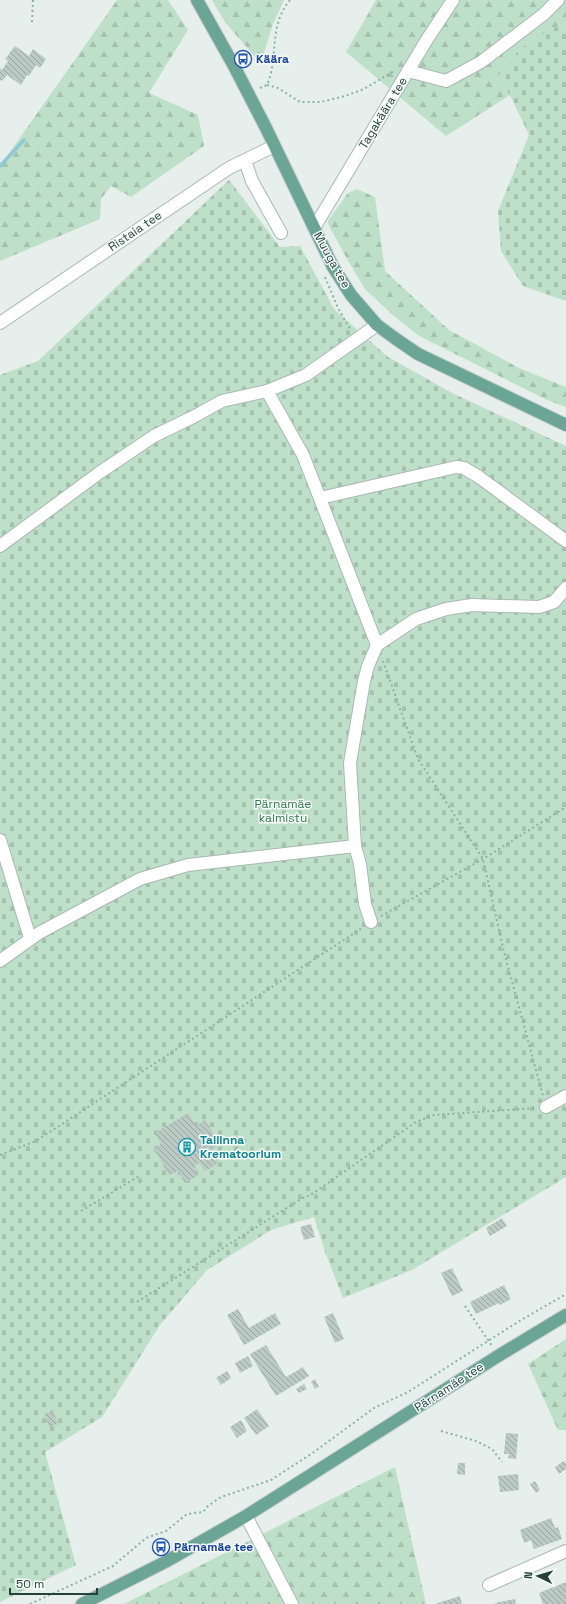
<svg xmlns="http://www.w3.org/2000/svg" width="566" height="1604" font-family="'Space Grotesk',sans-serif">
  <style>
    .forest { fill: url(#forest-firs) }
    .cemetery { fill: url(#cemetery-stones) }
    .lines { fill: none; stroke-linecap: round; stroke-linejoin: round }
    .stream { stroke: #8ec9d4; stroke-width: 3.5 }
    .building { fill: url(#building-back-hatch) }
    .minor-casing { stroke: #a8b8b2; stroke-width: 14 }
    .major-casing { stroke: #c2cac8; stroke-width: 14 }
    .path { stroke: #86b3a5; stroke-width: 2; stroke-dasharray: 2 3; stroke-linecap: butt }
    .minor { stroke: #fff; stroke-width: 12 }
    .major { stroke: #6aa596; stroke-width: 12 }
    .labels { text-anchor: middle; stroke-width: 3; stroke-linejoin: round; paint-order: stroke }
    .transit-label { font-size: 12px; font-weight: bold; fill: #164399; stroke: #f7fbf9; text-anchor: start }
    .street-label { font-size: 12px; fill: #24423a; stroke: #f7fbf9 }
    .park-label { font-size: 12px; fill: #2d7a4b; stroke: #f7fbf9 }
    .culture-label { font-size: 12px; font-weight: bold; fill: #0d838f; stroke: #f7fbf9; text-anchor: start }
  </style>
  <defs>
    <pattern id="forest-firs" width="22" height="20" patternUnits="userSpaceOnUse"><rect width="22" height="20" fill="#bfe0c8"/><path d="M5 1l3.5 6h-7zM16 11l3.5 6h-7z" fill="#a4c1ad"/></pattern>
    <pattern id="cemetery-stones" width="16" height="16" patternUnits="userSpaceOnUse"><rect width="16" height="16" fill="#bfe0c8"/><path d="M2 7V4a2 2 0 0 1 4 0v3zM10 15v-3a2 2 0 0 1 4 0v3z" fill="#a4c1ad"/></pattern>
    <pattern id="building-back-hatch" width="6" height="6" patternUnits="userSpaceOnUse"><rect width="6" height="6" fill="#bbcac4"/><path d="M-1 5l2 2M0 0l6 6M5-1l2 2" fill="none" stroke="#98a6a0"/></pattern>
  </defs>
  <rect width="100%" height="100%" fill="#e6efeb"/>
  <g class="forest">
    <path d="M 117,0 L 168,0 L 188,30 L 149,93 L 198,115 L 204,146 L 131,197 L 111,186 L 101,199 L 100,219 L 0,261 L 0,166 Z"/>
    <path d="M 212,0 L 284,0 L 273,24 L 263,56 L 255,57 L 225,22 Z"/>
    <path d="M 376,0 L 566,0 L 566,23 L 549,30 L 497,77 L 510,95 L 446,136 L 346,52 Z"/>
    <path d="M 357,189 L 375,197 L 385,271 L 449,330 L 519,368 L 566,387 L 566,407 L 547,400 L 419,336 L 394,316 L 365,289 L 347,259 L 327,222 L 348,193 Z"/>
    <path d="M 566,1339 L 566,1430 L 558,1430 L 528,1364 Z"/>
    <path d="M 395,1467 L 426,1604 L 124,1604 Z"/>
  </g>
  <g class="cemetery">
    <path d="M 566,23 L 566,301 L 523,286 L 501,251 L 498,211 L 529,135 L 510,95 L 497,77 L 520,49 L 549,30 Z"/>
    <path d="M 229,180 L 280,247 L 300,246 L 334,309 L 388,357 L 454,394 L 566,446 L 566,1177 L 412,1270 L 343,1298 L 325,1252 L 314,1217 L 271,1230 L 207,1270 L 160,1325 L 102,1417 L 45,1452 L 76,1565 L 0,1602 L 0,375 L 38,361 Z"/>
  </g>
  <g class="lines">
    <path class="stream" d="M 0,166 L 24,140"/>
  </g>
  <g class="building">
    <path d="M 15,46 L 29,56 L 33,49 L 46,59 L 40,68 L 36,65 L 29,76 L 27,75 L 21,85 L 7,75 L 2,81 L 0,80 L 0,68 L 2,70 L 8,61 L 5,59 Z"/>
    <path d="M 188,1113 L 196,1126 L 205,1120 L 220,1144 L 211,1150 L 219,1163 L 205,1171 L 199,1163 L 195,1165 L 197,1176 L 185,1183 L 178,1171 L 169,1175 L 154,1149 L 161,1144 L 155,1133 Z"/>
    <path d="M 502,1218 L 507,1226 L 490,1236 L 486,1228 Z"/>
    <path d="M 311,1224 L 315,1237 L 304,1240 L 300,1227 Z"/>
    <path d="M 452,1268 L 463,1291 L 452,1296 L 441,1273 Z"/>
    <path d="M 504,1285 L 511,1299 L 500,1305 L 499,1303 L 476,1314 L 470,1302 Z"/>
    <path d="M 238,1309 L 249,1328 L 275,1313 L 281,1324 L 244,1345 L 227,1315 Z"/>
    <path d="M 333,1313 L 344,1339 L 335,1343 L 324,1317 Z"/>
    <path d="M 266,1345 L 286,1377 L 303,1367 L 309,1376 L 276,1396 L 250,1354 Z"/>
    <path d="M 248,1356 L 253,1366 L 240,1373 L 235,1363 Z"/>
    <path d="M 227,1371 L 231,1378 L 221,1385 L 216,1378 Z"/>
    <path d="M 315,1379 L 319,1387 L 315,1389 L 311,1382 Z"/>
    <path d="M 304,1384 L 307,1389 L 299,1393 L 296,1389 Z"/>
    <path d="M 257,1409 L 269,1426 L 256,1435 L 244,1418 Z"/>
    <path d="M 53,1411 L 58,1424 L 49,1427 L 44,1414 Z"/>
    <path d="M 241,1420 L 247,1431 L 237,1438 L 230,1427 Z"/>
    <path d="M 506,1433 L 518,1434 L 516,1459 L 508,1458 L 509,1454 L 504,1454 Z"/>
    <path d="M 564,1461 L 566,1464 L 566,1469 L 559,1474 L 555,1467 Z"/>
    <path d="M 458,1463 L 465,1463 L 465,1475 L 457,1474 Z"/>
    <path d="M 518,1474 L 519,1490 L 500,1492 L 498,1476 Z"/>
    <path d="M 535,1481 L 540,1490 L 536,1493 L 530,1484 Z"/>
    <path d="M 551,1518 L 555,1528 L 558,1527 L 562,1539 L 534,1549 L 531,1540 L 524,1543 L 520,1530 Z"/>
    <path d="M 566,1582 L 566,1604 L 543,1604 L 539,1593 Z"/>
    <path d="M 460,1596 L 462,1604 L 435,1604 Z"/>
    <path d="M 515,1599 L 516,1604 L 495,1604 L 495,1603 Z"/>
  </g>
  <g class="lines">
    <g class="minor-casing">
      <g id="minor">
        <path d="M 408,71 L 446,81 L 481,62 L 544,14 L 558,0"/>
        <path d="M 245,161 L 252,181 L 281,233"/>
        <path d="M 314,228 L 426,41 L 453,0"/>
        <path d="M 0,323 L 229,168 L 274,146"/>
        <path d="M 320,498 L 456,467 L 464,468 L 479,477 L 566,541"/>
        <path d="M 0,546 L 99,473 L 154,436 L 195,416 L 222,401 L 267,391"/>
        <path d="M 377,645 L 303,455 L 267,391 L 306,375 L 377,325"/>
        <path d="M 0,840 L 30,938"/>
        <path d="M 371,922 L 365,904 L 360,864 L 355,846 L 350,763 L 364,681 L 368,666 L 377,645 L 416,619 L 446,609 L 472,605 L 539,607 L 554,602 L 566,588"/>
        <path d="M 0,961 L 39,933 L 140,879 L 188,865 L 355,846"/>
        <path d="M 546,1107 L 566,1096"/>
        <path d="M 246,1516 L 292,1604"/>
        <path d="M 489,1585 L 566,1551"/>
      </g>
    </g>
    <g class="major-casing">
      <g id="major">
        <path d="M 197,0 L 234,66 L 266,128 L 333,267 L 351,295 L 377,325 L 396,339 L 418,354 L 566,425"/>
        <path d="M 82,1604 L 167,1561 L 246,1516 L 498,1356 L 566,1315"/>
      </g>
    </g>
    <g class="path">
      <path d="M 32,22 L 33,0"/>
      <path d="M 267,85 L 278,88 L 300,102 L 321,102 L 345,96 L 364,89 L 394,71"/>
      <path d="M 260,88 L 267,85 C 279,58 268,26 290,0"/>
      <path d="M 325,277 L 338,308 L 351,331"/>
      <path d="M 383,661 L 418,759 L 483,859 L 504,952 L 543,1096"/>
      <path d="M 381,916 L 483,859 L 566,807"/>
      <path d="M 0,1155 L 36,1141 L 362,928"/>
      <path d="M 81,1211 L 141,1175"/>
      <path d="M 137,1302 L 301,1199 L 312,1194 L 416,1122 L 434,1115 L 535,1108"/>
      <path d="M 465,1306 L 492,1346"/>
      <path d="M 441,1431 L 476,1441 L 492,1449 L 502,1462"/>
      <path d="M 30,1604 L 113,1566 L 146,1538 L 166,1531 L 187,1514 L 203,1512 L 208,1506 L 221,1497 L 271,1480 L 314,1452 L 374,1408 L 408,1392 L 521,1320 L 566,1294"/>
    </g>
    <use href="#minor" class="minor"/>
    <use href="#major" class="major"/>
  </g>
  <defs>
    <g id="bus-ring" transform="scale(0.9)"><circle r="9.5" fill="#f7fbf9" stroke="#1a4fb4" stroke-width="1.5"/><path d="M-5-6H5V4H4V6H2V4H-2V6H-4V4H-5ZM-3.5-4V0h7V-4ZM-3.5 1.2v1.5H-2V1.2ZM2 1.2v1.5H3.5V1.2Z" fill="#1a4fb4"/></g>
    <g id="building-ring" transform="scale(0.9)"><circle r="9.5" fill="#f7fbf9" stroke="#0f9aa8" stroke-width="1.5"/><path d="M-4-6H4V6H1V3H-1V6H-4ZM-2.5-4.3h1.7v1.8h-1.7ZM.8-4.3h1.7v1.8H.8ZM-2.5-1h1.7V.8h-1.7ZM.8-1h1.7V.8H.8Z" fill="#0f9aa8"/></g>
  </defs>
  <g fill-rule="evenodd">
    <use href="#bus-ring" x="243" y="59"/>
    <use href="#building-ring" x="187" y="1147"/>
    <use href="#bus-ring" x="161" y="1547"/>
  </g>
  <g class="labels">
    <g class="transit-label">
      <text x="256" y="63">Käära</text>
      <text x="174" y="1551">Pärnamäe tee</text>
    </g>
    <g class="street-label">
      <text transform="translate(383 113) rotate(-59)" y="4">Tagakäära tee</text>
      <text transform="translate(135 231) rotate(-34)" y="4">Ristaia tee</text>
      <text transform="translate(332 260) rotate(61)" y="4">Muuga tee</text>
      <text transform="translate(449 1387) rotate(-33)" y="4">Pärnamäe tee</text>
    </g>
    <g class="park-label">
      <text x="283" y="808">Pärnamäe<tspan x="283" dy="14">kalmistu</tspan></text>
    </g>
    <g class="culture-label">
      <text x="200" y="1144">Tallinna<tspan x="200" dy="14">Krematoorium</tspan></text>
    </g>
  </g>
  <g transform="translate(538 1576) rotate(275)" stroke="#f7fbf9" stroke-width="3" paint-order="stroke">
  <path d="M0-3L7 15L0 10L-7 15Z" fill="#24423a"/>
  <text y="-6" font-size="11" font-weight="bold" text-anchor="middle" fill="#24423a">N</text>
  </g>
  <path d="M10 1588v6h87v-6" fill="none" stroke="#24423a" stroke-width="2"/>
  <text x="16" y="1588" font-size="12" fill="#24423a" stroke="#f7fbf9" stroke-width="3" paint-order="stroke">50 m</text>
</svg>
